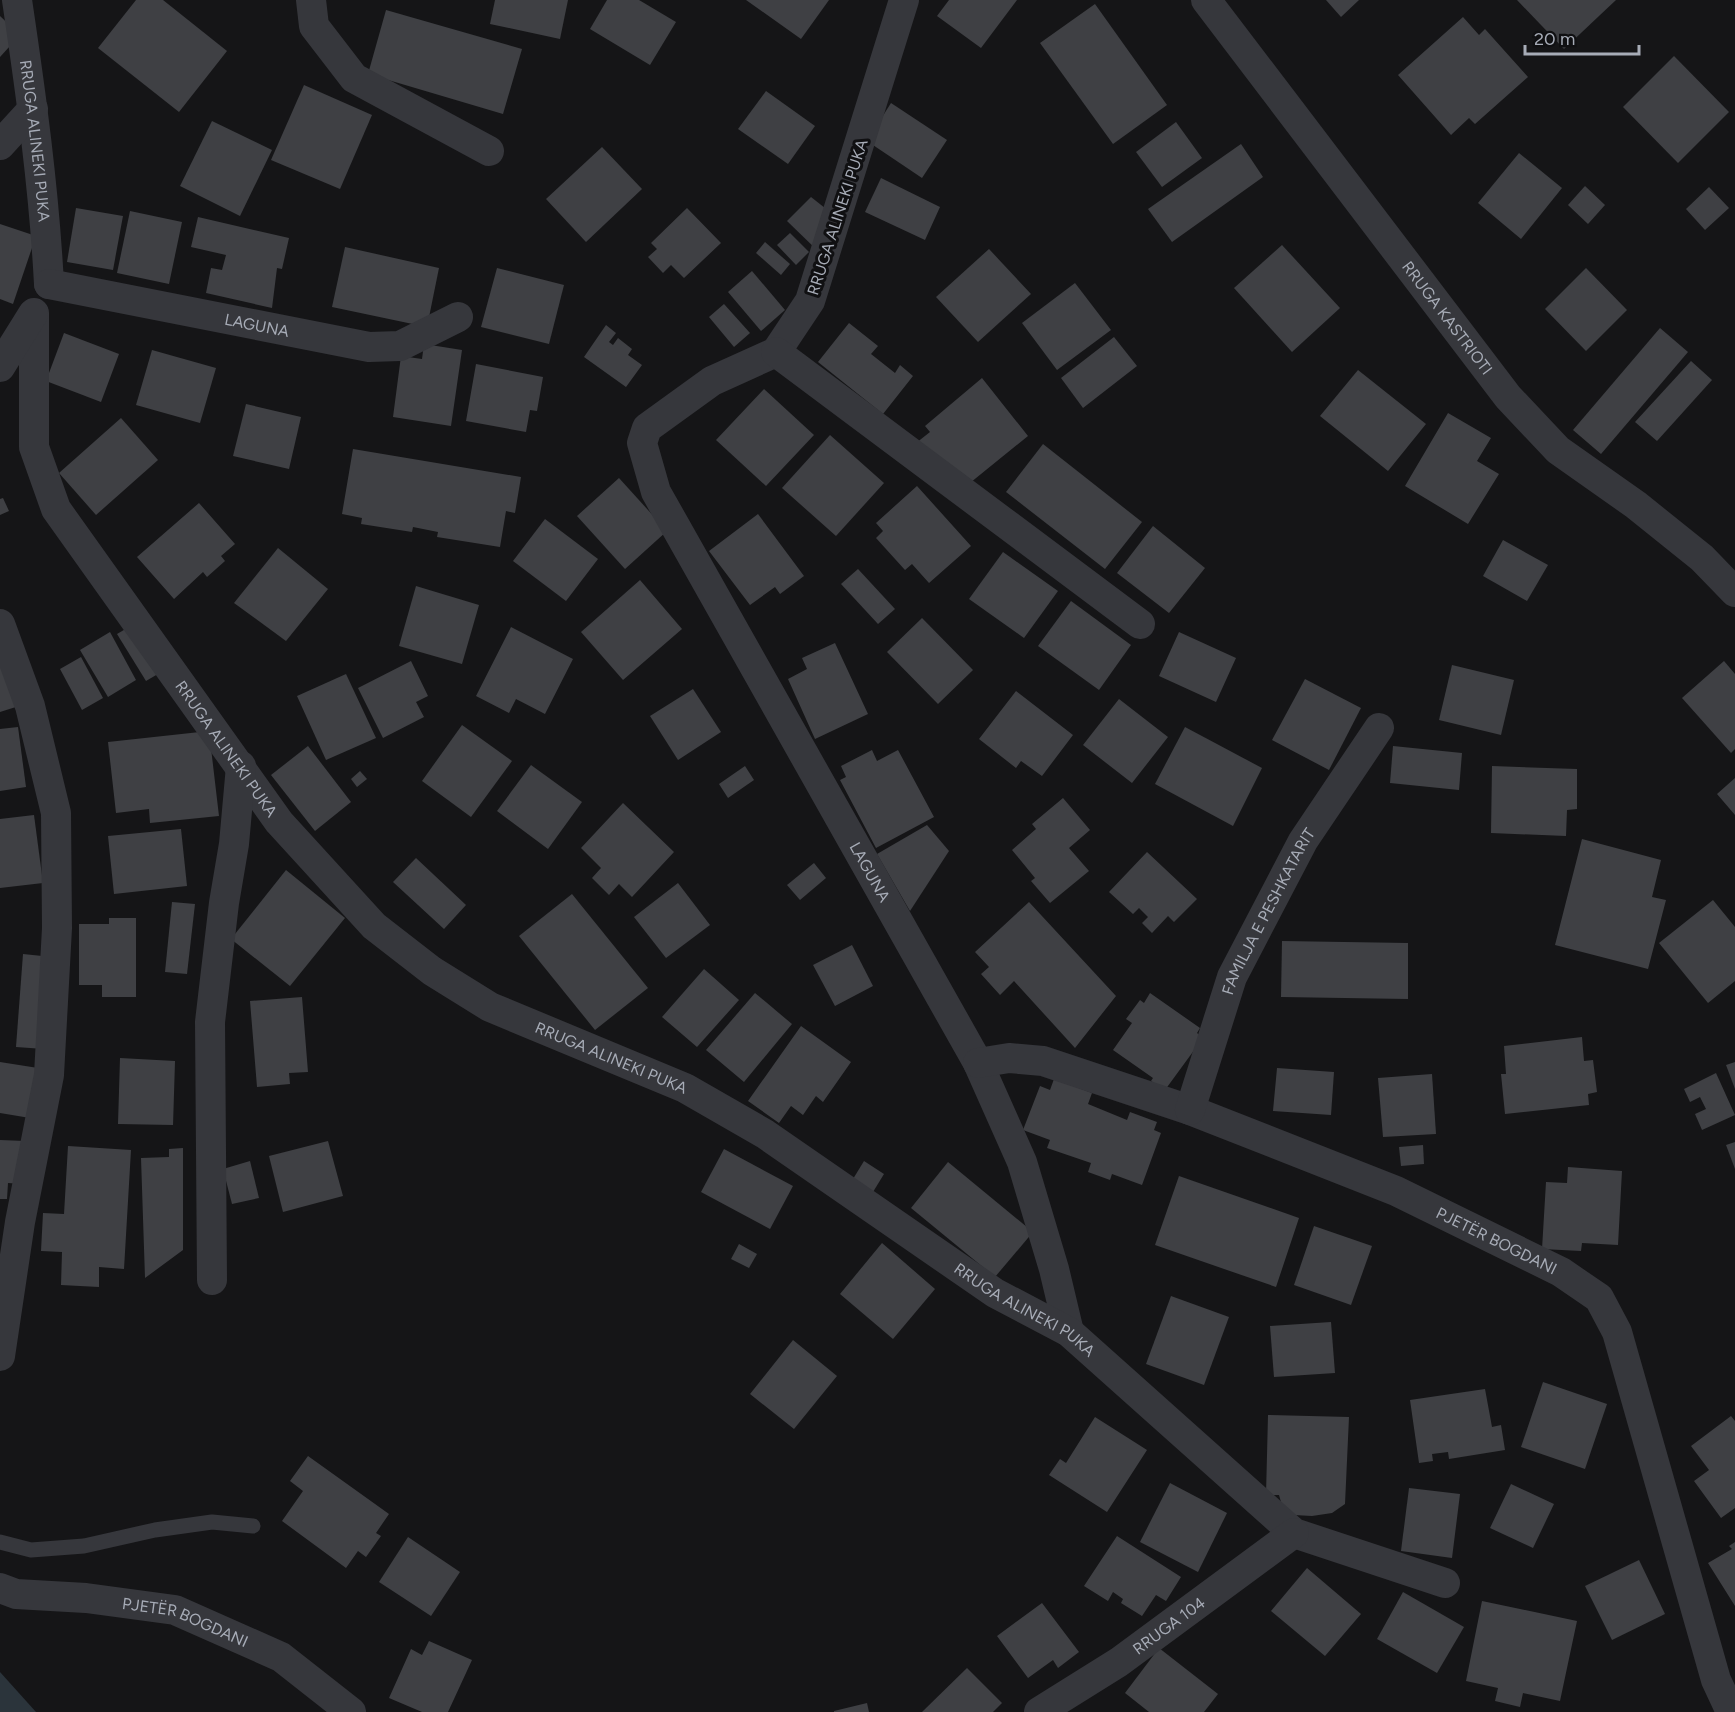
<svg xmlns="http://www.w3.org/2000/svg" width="1735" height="1712" font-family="Figtree,sans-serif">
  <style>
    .water { fill: #2b343b }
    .building { fill: #3f4044 }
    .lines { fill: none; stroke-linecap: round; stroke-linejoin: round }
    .service { stroke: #36373c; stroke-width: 15 }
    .minor { stroke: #36373c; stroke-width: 30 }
    .labels { text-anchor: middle; stroke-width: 6; stroke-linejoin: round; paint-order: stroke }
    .street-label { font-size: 16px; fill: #a7acb7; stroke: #101012 }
  </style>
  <rect width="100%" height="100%" fill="#151517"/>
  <path class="water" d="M 0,1672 L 36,1712 L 0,1712 Z"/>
  <g class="building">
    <path d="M 136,0 L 163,0 L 227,51 L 179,112 L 98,48 Z"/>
    <path d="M 495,0 L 568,0 L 560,39 L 490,24 Z"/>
    <path d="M 607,0 L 639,0 L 676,22 L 650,65 L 590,29 Z"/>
    <path d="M 746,0 L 829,0 L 801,39 Z"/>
    <path d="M 949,0 L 1017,0 L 981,48 L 937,16 Z"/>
    <path d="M 1326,0 L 1359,0 L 1341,17 Z"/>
    <path d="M 1517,0 L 1616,0 L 1564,49 Z"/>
    <path d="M 1095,4 L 1167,105 L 1113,144 L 1040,43 Z"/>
    <path d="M 386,10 L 522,49 L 503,114 L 368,74 Z"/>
    <path d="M 0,16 L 20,35 L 0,57 Z"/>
    <path d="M 1463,17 L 1479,35 L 1485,29 L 1528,77 L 1475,124 L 1469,118 L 1451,135 L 1398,75 Z"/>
    <path d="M 1674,56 L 1729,112 L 1678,163 L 1623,107 Z"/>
    <path d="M 304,85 L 372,115 L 340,189 L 271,160 Z"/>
    <path d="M 766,91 L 815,126 L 788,164 L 738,129 Z"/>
    <path d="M 891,103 L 947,140 L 922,178 L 867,141 Z"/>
    <path d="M 212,121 L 272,150 L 240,216 L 180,186 Z"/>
    <path d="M 1176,122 L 1202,158 L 1162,187 L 1136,152 Z"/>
    <path d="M 1241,144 L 1263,177 L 1172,242 L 1148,209 Z"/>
    <path d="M 602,147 L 642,189 L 586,242 L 546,199 Z"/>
    <path d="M 1519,153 L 1562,188 L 1521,239 L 1478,203 Z"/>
    <path d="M 881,178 L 940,207 L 925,240 L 865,212 Z"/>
    <path d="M 1585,186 L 1605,205 L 1588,224 L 1568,205 Z"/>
    <path d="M 1709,187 L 1729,208 L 1705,230 L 1686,209 Z"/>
    <path d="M 811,197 L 830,212 L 820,253 L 787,221 Z"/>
    <path d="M 76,208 L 123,216 L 113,270 L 67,262 Z"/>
    <path d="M 687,208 L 721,243 L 684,278 L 671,265 L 663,273 L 648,257 L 657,249 L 651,243 Z"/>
    <path d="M 130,211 L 182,222 L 169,284 L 117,273 Z"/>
    <path d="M 198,217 L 289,238 L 282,269 L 277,268 L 272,308 L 206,293 L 211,268 L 222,270 L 226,255 L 191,247 Z"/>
    <path d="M 0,224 L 36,236 L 13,304 L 0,299 Z"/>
    <path d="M 790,233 L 809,252 L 796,265 L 777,245 Z"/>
    <path d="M 765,242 L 790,264 L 781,275 L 756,253 Z"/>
    <path d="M 1282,245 L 1340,308 L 1292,352 L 1234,288 Z"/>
    <path d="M 345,247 L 439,268 L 427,327 L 332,307 Z"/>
    <path d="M 989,249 L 1031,294 L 978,342 L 936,297 Z"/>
    <path d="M 497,268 L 564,285 L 549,344 L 481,327 Z"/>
    <path d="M 1586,268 L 1627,310 L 1586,351 L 1545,309 Z"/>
    <path d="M 752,271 L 785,310 L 761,331 L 728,292 Z"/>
    <path d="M 1075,283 L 1111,330 L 1057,370 L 1022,323 Z"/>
    <path d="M 724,304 L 750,333 L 734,347 L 709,317 Z"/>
    <path d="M 849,323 L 878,346 L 871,354 L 895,373 L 900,365 L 913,376 L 883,414 L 818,362 Z"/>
    <path d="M 606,325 L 616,333 L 609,342 L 613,345 L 618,338 L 632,349 L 628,355 L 642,365 L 626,387 L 584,357 Z"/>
    <path d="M 1660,328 L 1688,352 L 1601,454 L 1573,430 Z"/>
    <path d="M 64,333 L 119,354 L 101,402 L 46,381 Z"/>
    <path d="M 1114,337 L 1137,366 L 1083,408 L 1061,378 Z"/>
    <path d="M 424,344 L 462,350 L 451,426 L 393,417 L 401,356 L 422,359 Z"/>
    <path d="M 152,350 L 216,368 L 200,423 L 136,405 Z"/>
    <path d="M 1691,361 L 1712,380 L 1657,441 L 1635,422 Z"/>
    <path d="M 476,364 L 543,377 L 537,411 L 530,410 L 526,432 L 466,421 Z"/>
    <path d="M 1358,370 L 1426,424 L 1388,471 L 1320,416 Z"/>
    <path d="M 982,378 L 1028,436 L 965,487 L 911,447 L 930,432 L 925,426 Z"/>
    <path d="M 764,389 L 814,435 L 766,486 L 716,440 Z"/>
    <path d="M 246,404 L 301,417 L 289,469 L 233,456 Z"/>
    <path d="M 1448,413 L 1491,438 L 1477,461 L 1499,474 L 1468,524 L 1405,486 Z"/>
    <path d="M 121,418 L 158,460 L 96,515 L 59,473 Z"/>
    <path d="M 830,435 L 884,483 L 836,536 L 782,488 Z"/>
    <path d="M 1043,444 L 1142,522 L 1105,569 L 1006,492 Z"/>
    <path d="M 353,449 L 521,477 L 515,513 L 506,511 L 500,547 L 437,537 L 438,532 L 413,527 L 412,532 L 361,524 L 362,518 L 342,514 Z"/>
    <path d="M 619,478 L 667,531 L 625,569 L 577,516 Z"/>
    <path d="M 917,486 L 971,546 L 929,583 L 912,564 L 905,570 L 876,538 L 883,531 L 876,523 Z"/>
    <path d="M 3,498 L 9,511 L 0,515 L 0,499 Z"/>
    <path d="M 199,503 L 235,544 L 221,556 L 225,561 L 207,577 L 203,572 L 174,599 L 137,557 Z"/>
    <path d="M 758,514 L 804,576 L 780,594 L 775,587 L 750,605 L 709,551 Z"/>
    <path d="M 545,519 L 598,559 L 566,601 L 513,561 Z"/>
    <path d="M 1153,526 L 1205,568 L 1169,613 L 1117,573 Z"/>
    <path d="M 1503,540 L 1548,565 L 1527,601 L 1483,576 Z"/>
    <path d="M 278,548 L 328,589 L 286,641 L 234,603 Z"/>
    <path d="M 1003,552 L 1058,591 L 1024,638 L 969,599 Z"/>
    <path d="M 858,569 L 895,609 L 878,624 L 841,584 Z"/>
    <path d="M 640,580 L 682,629 L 623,680 L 581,632 Z"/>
    <path d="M 416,586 L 479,605 L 462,664 L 399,646 Z"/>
    <path d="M 1071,601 L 1131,645 L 1099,690 L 1038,646 Z"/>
    <path d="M 922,618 L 973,670 L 938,704 L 887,652 Z"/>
    <path d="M 134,624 L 163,671 L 146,681 L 117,634 Z"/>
    <path d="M 511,627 L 573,659 L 545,714 L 516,699 L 509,713 L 476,696 Z"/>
    <path d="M 110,632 L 136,680 L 108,697 L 80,650 Z"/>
    <path d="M 1179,632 L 1236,658 L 1216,702 L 1159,676 Z"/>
    <path d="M 835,643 L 868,714 L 815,739 L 788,679 L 807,669 L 802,658 Z"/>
    <path d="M 0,649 L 19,706 L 0,712 Z"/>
    <path d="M 81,657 L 103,698 L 82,710 L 60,669 Z"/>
    <path d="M 411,661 L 428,696 L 416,702 L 424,717 L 383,738 L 358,688 Z"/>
    <path d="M 1724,661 L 1735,674 L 1735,749 L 1731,753 L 1682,698 Z"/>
    <path d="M 1452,665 L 1514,680 L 1501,735 L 1439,720 Z"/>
    <path d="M 346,674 L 376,738 L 326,760 L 297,696 Z"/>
    <path d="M 1305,679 L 1361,708 L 1329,770 L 1272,740 Z"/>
    <path d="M 693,689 L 721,732 L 678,760 L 650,716 Z"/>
    <path d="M 1016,691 L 1073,735 L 1042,776 L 1021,761 L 1016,768 L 979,739 Z"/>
    <path d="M 1119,699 L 1168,737 L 1132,783 L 1083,745 Z"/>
    <path d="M 462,725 L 512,761 L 471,817 L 422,781 Z"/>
    <path d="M 18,727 L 26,787 L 0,791 L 0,729 Z"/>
    <path d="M 1185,727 L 1262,768 L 1233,826 L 1155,784 Z"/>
    <path d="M 209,731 L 219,816 L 150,823 L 149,809 L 116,813 L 108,742 Z"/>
    <path d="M 308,746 L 351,802 L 315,831 L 271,775 Z"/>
    <path d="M 1393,746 L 1462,753 L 1459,790 L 1390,783 Z"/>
    <path d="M 872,750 L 877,761 L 898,750 L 934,817 L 876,848 L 840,780 L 846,777 L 841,766 Z"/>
    <path d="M 531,765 L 582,802 L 548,849 L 497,811 Z"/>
    <path d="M 745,766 L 754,780 L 728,798 L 719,784 Z"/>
    <path d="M 1492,766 L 1577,769 L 1577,809 L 1567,810 L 1566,836 L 1491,833 Z"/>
    <path d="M 360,771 L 367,779 L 357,787 L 351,779 Z"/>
    <path d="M 1735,778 L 1735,815 L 1717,794 Z"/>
    <path d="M 1063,798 L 1090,830 L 1069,848 L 1089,871 L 1050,903 L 1031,881 L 1035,878 L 1012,850 L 1036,829 L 1032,824 Z"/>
    <path d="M 623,803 L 674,852 L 632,897 L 619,884 L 609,895 L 592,878 L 601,868 L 581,848 Z"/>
    <path d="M 34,815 L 43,883 L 0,888 L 0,819 Z"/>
    <path d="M 927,825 L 949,851 L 910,911 L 877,854 Z"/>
    <path d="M 181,829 L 187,886 L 114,894 L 108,836 Z"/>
    <path d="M 1582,839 L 1661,860 L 1652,897 L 1666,900 L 1648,969 L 1555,945 Z"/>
    <path d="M 1147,852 L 1197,899 L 1174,922 L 1168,916 L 1152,933 L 1142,923 L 1148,917 L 1139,908 L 1133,914 L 1109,892 Z"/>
    <path d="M 416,858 L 466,905 L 444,929 L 393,882 Z"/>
    <path d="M 814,863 L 826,878 L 800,900 L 787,885 Z"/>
    <path d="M 286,870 L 345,918 L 290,986 L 231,939 Z"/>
    <path d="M 678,883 L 710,925 L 666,958 L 634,917 Z"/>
    <path d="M 572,894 L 648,988 L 595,1030 L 519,936 Z"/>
    <path d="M 1713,900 L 1735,927 L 1735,981 L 1708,1003 L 1659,943 Z"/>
    <path d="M 172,902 L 195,904 L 187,974 L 165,972 Z"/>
    <path d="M 1029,902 L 1116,996 L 1075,1048 L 1014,981 L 1000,995 L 981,974 L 989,967 L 975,952 Z"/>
    <path d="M 109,918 L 136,918 L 136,997 L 102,997 L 102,985 L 79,985 L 79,924 L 109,924 Z"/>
    <path d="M 1282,941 L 1408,943 L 1408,999 L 1281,997 Z"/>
    <path d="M 852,945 L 873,986 L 835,1006 L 813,965 Z"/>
    <path d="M 23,954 L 52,957 L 44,1049 L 16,1047 Z"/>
    <path d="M 704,969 L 739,1000 L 697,1047 L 662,1017 Z"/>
    <path d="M 755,993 L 792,1024 L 744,1082 L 706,1050 Z"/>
    <path d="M 1150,993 L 1200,1028 L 1197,1033 L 1203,1038 L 1165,1090 L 1151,1081 L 1153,1078 L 1113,1050 L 1132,1023 L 1126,1019 L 1140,1000 L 1144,1003 Z"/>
    <path d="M 302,997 L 308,1072 L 289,1073 L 290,1084 L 257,1087 L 250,1001 Z"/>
    <path d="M 801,1026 L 851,1062 L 823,1102 L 816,1096 L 803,1115 L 791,1106 L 779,1123 L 748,1101 Z"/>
    <path d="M 1582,1037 L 1584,1061 L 1593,1060 L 1597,1092 L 1588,1094 L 1589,1105 L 1505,1114 L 1501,1074 L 1506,1074 L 1504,1046 Z"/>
    <path d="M 120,1058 L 175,1061 L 173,1125 L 118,1124 Z"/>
    <path d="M 0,1062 L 38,1068 L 30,1118 L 0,1113 Z"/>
    <path d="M 1735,1062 L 1735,1089 L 1726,1065 Z"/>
    <path d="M 1277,1068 L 1334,1072 L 1331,1115 L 1273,1111 Z"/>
    <path d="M 1716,1073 L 1735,1115 L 1702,1130 L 1695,1114 L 1706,1109 L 1700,1097 L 1690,1102 L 1684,1089 Z"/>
    <path d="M 1432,1074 L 1436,1134 L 1383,1137 L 1378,1078 Z"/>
    <path d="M 1054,1079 L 1092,1093 L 1088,1104 L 1127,1120 L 1130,1112 L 1157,1122 L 1154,1130 L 1161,1133 L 1142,1185 L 1112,1174 L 1110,1180 L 1088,1172 L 1091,1163 L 1047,1148 L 1050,1140 L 1023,1130 L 1040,1086 L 1050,1090 Z"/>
    <path d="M 0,1140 L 25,1141 L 23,1184 L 8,1183 L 7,1199 L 0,1199 Z"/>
    <path d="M 328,1141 L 343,1196 L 283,1212 L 269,1156 Z"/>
    <path d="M 1735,1142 L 1735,1169 L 1726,1145 Z"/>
    <path d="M 1423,1145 L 1424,1164 L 1401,1166 L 1399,1147 Z"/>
    <path d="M 68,1146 L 131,1150 L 124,1269 L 99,1267 L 99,1287 L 61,1285 L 62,1252 L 41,1251 L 43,1213 L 64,1214 Z"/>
    <path d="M 183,1148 L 183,1250 L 145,1278 L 141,1158 L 169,1157 L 169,1149 Z"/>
    <path d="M 724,1149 L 793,1186 L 770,1229 L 701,1192 Z"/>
    <path d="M 250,1161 L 259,1198 L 232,1204 L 223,1169 Z"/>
    <path d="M 864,1161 L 884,1174 L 873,1192 L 853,1179 Z"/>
    <path d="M 948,1162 L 1033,1232 L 995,1277 L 911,1208 Z"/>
    <path d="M 1568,1167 L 1622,1171 L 1618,1245 L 1582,1243 L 1581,1251 L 1542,1249 L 1546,1182 L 1567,1183 Z"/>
    <path d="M 1179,1176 L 1299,1218 L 1276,1287 L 1155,1245 Z"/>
    <path d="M 1314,1226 L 1372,1246 L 1351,1305 L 1294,1285 Z"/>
    <path d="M 882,1243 L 935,1289 L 893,1339 L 840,1294 Z"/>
    <path d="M 739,1244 L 757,1254 L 749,1268 L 731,1259 Z"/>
    <path d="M 1171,1296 L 1229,1317 L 1204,1385 L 1146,1364 Z"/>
    <path d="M 1331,1322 L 1335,1373 L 1274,1377 L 1270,1326 Z"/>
    <path d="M 793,1340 L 837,1376 L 794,1429 L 750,1394 Z"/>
    <path d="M 1543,1382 L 1607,1404 L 1585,1469 L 1521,1447 Z"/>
    <path d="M 1485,1389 L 1492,1427 L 1501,1425 L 1505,1450 L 1449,1459 L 1448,1452 L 1432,1454 L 1433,1461 L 1419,1463 L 1410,1400 Z"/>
    <path d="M 1268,1415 L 1349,1417 L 1345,1504 L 1332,1513 L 1312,1516 L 1294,1515 L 1281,1502 L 1279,1495 L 1266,1495 Z"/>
    <path d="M 1731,1416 L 1735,1421 L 1735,1508 L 1721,1518 L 1694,1481 L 1709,1470 L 1691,1446 Z"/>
    <path d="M 1095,1417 L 1147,1450 L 1107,1512 L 1049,1475 L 1060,1459 L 1066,1463 Z"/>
    <path d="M 308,1456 L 389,1514 L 376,1533 L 381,1536 L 366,1557 L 358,1551 L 346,1568 L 282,1521 L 303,1491 L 290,1481 Z"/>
    <path d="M 1170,1483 L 1227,1513 L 1198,1572 L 1140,1542 Z"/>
    <path d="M 1511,1484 L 1554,1504 L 1533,1548 L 1490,1528 Z"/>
    <path d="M 1409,1488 L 1460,1494 L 1452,1558 L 1401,1551 Z"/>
    <path d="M 1117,1536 L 1181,1577 L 1166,1601 L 1156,1595 L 1142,1616 L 1121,1603 L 1123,1599 L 1113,1592 L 1108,1601 L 1084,1586 Z"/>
    <path d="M 408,1537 L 460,1572 L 431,1616 L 379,1582 Z"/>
    <path d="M 1735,1542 L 1735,1606 L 1708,1563 L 1732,1549 L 1729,1546 Z"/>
    <path d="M 1639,1560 L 1665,1614 L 1612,1640 L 1585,1586 Z"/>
    <path d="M 1307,1568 L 1361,1614 L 1325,1656 L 1271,1611 Z"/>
    <path d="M 1403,1592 L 1464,1627 L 1437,1673 L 1377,1639 Z"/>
    <path d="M 1482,1601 L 1577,1621 L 1560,1701 L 1523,1693 L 1520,1707 L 1495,1701 L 1498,1688 L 1466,1681 Z"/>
    <path d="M 1042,1603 L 1079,1652 L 1058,1668 L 1053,1660 L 1028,1678 L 997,1636 Z"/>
    <path d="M 429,1641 L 472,1660 L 448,1712 L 422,1712 L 389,1698 L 411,1649 L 422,1655 Z"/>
    <path d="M 1159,1648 L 1218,1694 L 1204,1712 L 1149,1712 L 1125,1693 Z"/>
    <path d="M 967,1668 L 1002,1703 L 993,1712 L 922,1712 Z"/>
    <path d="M 867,1703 L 869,1712 L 834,1712 L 834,1711 Z"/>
  </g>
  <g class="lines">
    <path class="service" d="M 0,1542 L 31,1550 L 84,1546 L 155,1530 L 212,1522 L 253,1526"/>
    <g class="minor">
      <path id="s1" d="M 17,0 C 31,94 44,189 49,284"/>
      <path d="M 311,0 L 314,26 L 354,78 L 489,151"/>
      <path id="s2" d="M 904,0 L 810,301 L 776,352 L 712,381 L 647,428 L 642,443 L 656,492 L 978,1063 L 1022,1162 L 1054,1269 L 1069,1332"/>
      <path id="s3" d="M 1206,0 L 1508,397 L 1558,450 L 1636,505 L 1702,558 L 1735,592"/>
      <path d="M 0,145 L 33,109"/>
      <path id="s4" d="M 49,284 L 369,347 L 400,346 L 458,317"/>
      <path id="s5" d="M 34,313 L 34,447 L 56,509 L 279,822 L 374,926 L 432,971 L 490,1007 L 685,1088 L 765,1134 L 995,1293 L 1069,1332 L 1294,1533 L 1445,1583"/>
      <path d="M 776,352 L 1140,624"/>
      <path d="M 0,367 L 33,314"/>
      <path d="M 0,624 L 30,706 L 56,813 L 57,928 L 49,1075 L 20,1222 L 0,1356"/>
      <path id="s6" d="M 978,1063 L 1009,1058 L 1043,1061 L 1190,1110 L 1396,1191 L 1561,1272 L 1599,1298 L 1617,1332 L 1716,1680 L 1731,1712"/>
      <path id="s7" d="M 1190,1110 L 1232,977 L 1303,841 L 1379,728"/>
      <path d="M 212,1280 L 210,1022 L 224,903 L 234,844 L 241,766"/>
      <path id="s8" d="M 0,1588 L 16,1594 L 86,1598 L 175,1610 L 281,1657 L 351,1712"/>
      <path id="s9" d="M 1039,1712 L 1119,1662 L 1294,1533"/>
    </g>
  </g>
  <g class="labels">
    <g class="street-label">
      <text dy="6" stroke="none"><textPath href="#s1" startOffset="142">RRUGA ALINEKI PUKA</textPath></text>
      <text transform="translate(837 217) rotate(-72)" y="6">RRUGA ALINEKI PUKA</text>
      <text dy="6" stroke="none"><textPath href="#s3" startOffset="399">RRUGA KASTRIOTI</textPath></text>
      <text dy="6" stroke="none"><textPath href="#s4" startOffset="212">LAGUNA</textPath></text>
      <text dy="6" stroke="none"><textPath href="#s5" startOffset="494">RRUGA ALINEKI PUKA</textPath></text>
      <text dy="6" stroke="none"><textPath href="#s2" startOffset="1030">LAGUNA</textPath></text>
      <text dy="6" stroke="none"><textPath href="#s7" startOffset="214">FAMILJA E PESHKATARIT</textPath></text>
      <text dy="6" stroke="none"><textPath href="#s5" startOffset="998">RRUGA ALINEKI PUKA</textPath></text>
      <text dy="6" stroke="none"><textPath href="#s6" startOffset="554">PJETËR BOGDANI</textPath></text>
      <text dy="6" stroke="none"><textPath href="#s5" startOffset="1484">RRUGA ALINEKI PUKA</textPath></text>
      <text dy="6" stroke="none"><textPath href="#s8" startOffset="190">PJETËR BOGDANI</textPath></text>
      <text dy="6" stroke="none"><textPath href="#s9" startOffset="156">RRUGA 104</textPath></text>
    </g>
  </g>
  <path d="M1525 45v9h114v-9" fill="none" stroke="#a7acb7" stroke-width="3"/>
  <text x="1534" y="45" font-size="18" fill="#a7acb7" stroke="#101012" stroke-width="4.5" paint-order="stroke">20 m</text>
</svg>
